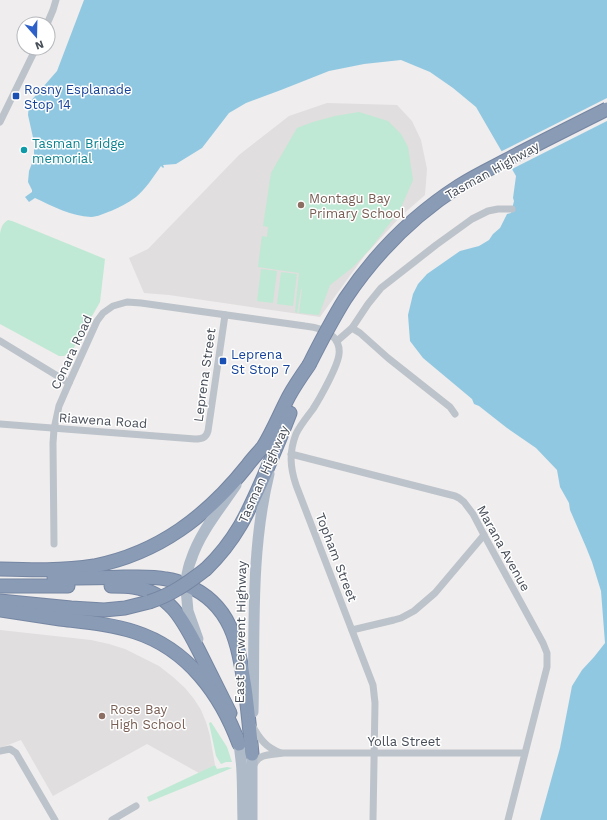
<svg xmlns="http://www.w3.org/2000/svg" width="607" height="820" font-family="'Work Sans',sans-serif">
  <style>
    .education { fill: #e0dede }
    .green { fill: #bfe9d4 }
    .water { fill: #91c8e1 }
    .pier { fill: #efeded }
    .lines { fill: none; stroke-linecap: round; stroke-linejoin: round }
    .highway-casing { stroke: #7586a2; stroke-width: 15 }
    .street { stroke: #bdc3ca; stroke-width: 7 }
    .primary { stroke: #afbac9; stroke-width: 11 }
    .highway { stroke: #8a9bb6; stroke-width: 13 }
    .highway-bridge-casing { stroke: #7586a2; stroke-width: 15; stroke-linecap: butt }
    .highway-bridge { stroke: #8a9bb6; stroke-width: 13 }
    .transit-dot { fill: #1a4fb4; stroke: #fff; stroke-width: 1.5 }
    .culture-dot { fill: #0f9aa8; stroke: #fff; stroke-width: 1.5 }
    .education-dot { fill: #8d6e63; stroke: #fff; stroke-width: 1.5 }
    .labels { text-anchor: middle; stroke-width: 3; stroke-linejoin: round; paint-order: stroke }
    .transit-label { font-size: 13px; fill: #164399; stroke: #fff; text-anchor: start }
    .culture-label { font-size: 13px; fill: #0d838f; stroke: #fff; text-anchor: start }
    .street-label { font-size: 13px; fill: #474e58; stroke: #fff }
    .education-label { font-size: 13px; fill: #785e54; stroke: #fff; text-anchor: start }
  </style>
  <rect width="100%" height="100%" fill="#efeded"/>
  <g class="education">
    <path d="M 327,103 L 397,105 L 412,121 L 421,140 L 427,169 L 425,195 L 401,216 L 365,255 L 320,317 L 169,295 L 144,293 L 129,258 L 148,249 L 239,155 L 289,116 Z"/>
    <path d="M 0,630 L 91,640 L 109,644 L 125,649 L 159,666 L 173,677 L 185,688 L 194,699 L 201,710 L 206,722 L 210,736 L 215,765 L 199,773 L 147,744 L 53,796 L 21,740 L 0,748 Z"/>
  </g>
  <g class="green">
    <path d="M 359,112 L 388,121 L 401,134 L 408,147 L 413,180 L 400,210 L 370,249 L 353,267 L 330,285 L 319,315 L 299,313 L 302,289 L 301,289 L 297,313 L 295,312 L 299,273 L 258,267 L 262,236 L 267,237 L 268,227 L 263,226 L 271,173 L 297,128 L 313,122 L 335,116 Z"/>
    <path d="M 8,220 L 12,221 L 105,259 L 100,302 L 72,351 L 64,356 L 59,356 L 0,324 L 0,234 C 1,228 2,224 8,220 Z"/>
    <path d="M 261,269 L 277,271 L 273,303 L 257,301 Z"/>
    <path d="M 281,272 L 297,274 L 293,306 L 277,304 Z"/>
    <path d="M 211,722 L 227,747 L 232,762 L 226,762 L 221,764 L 216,756 L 209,723 Z"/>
    <path d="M 215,765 L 217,769 L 227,767 L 232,768 L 149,802 L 147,797 Z"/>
  </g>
  <path class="water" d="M 84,0 L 607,0 L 607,820 L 540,820 L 560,748 L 572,686 L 582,670 L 594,657 L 605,643 L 601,591 L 592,562 L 586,547 L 570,510 L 569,503 L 560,487 L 557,470 L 536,448 L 507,428 L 479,406 L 474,404 L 472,399 L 423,358 L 410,341 L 408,315 L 413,294 L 418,284 L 427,274 L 460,251 L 479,246 L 489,240 L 493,234 L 500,228 L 507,214 L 511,213 L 514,201 L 513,198 L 516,176 L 476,107 L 453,88 L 430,72 L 401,60 L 364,64 L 329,71 L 281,90 L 246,103 L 229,113 L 202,148 L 176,164 L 163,165 L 164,167 L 163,168 L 161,166 C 154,176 145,190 136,197 C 128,203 120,207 111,211 C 105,213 97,217 91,217 C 71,216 52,206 35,198 L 29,202 L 25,197 L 32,192 L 32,190 L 28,182 L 29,171 L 34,158 L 34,142 L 28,115 L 29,103 L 57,71 Z"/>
  <path class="pier" d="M 607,98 L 607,121 L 510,170 L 500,152 Z"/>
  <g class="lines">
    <g class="highway-casing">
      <g id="highway">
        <path d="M 0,569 C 31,570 63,571 94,566 C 159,553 207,516 247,466 C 252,459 258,453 263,447 C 273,431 280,413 289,396 C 295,385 302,375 309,365"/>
        <path d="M 206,569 C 236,540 248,513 264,476 C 273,455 282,434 290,413"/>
        <path d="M 54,578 C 77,578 100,578 124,577 C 138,577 152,576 166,579 C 173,580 180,582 186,585 C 232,604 238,644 245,688 C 248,710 250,732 252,754"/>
        <path d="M 0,586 L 68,586"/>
        <path d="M 111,586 C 118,586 126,586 133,587 C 171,593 184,622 200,653 C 210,673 220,693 230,713"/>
        <path d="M 0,601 L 71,608 L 104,610 L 125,608 L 149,602"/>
        <path d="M 0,610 C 20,613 40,616 60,619 C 85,622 111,624 135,632 C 188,649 221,695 239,744"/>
      </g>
    </g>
    <g class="street">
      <path d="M 47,24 L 53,10 L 56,0"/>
      <path d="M 0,122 L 36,48"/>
      <path d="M 352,328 L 360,333 L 388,358 L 450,407 L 455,414"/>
      <path d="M 0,341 L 69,383"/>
      <path d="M 337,341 L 352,328 L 368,304 L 381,288 L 436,245 L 472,219 L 488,211 L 498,209 L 512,209"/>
      <path d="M 0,424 L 195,439 C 202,439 206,438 208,431 L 225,315"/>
      <path d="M 291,454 L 455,496 L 459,498 L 464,502 L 473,514 L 484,535 L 543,643 L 547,653 L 547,667 L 508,820"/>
      <path d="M 54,544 L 53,443 L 54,429 L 59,406 L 69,383 L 97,321 L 103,313 L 113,306 L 127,302 L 141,303 L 305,326 C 314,327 325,329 331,335 C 337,339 340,347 339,354 C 338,366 320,398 313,409 C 307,417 300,425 296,434 C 289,452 290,467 296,485 L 373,685 L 375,703 L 373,820"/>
      <path d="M 352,630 L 394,620 L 401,618 L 414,611 L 435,593 L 484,535"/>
      <path d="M 252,725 C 259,738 266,748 281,753"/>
      <path d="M 0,751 L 10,749 L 16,753 L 55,820"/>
      <path d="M 254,765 C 259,753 271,755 283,753 L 524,753"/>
      <path d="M 112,820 L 136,806"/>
    </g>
    <g class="primary">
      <path d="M 186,581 C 187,574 188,567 191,560 C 200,532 220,509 236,485"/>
      <path d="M 186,589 L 188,611 L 198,639"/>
      <path d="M 253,712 C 255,633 250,552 269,474"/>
      <path d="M 237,736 C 244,764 242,792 243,820"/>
      <path d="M 252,745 L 252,820"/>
    </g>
    <use href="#highway" class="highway"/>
    <g class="highway-bridge-casing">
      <g id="highway-bridge">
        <path d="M 309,365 C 320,343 332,320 345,299 C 375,254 414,215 459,186 C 478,174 498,165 518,154 C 547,139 577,124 607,109"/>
        <path d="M 149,602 C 171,595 188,583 206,569"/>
      </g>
    </g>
    <use href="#highway-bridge" class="highway-bridge"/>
  </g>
  <g class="transit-dot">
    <rect x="12" y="92" width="8" height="8" rx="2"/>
    <rect x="219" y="357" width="8" height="8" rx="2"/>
  </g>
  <circle class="culture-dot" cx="24" cy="150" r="4"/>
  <g class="education-dot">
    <circle cx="301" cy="205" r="4"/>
    <circle cx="102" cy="716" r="4"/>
  </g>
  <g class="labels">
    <g class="transit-label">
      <text x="24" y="94">Rosny Esplanade<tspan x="24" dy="15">Stop 14</tspan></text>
      <text x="231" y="359">Leprena<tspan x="231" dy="15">St Stop 7</tspan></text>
    </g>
    <g class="culture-label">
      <text x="32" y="148">Tasman Bridge<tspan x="32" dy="15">memorial</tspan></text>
    </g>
    <g class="street-label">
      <text transform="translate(492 170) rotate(-29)" y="5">Tasman Highway</text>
      <text transform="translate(71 352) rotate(-65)" y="5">Conara Road</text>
      <text transform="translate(204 375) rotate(-82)" y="5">Leprena Street</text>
      <text transform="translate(103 420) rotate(4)" y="5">Riawena Road</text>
      <text transform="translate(263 474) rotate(-66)" y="5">Tasman Highway</text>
      <text transform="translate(504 548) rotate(61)" y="5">Marana Avenue</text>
      <text transform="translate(337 557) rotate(69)" y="5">Topham Street</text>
      <text transform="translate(240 632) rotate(-89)" y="5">East Derwent Highway</text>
      <text x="404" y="746">Yolla Street</text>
    </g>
    <g class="education-label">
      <text x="309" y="203">Montagu Bay<tspan x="309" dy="15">Primary School</tspan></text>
      <text x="110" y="714">Rose Bay<tspan x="110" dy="15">High School</tspan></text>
    </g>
  </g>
  <g transform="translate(36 36) rotate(160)"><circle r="19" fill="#ffffff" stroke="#b5b8bc"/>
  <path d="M0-3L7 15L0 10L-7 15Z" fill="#2d61c9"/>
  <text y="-6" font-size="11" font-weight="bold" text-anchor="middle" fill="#474e58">N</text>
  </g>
</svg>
